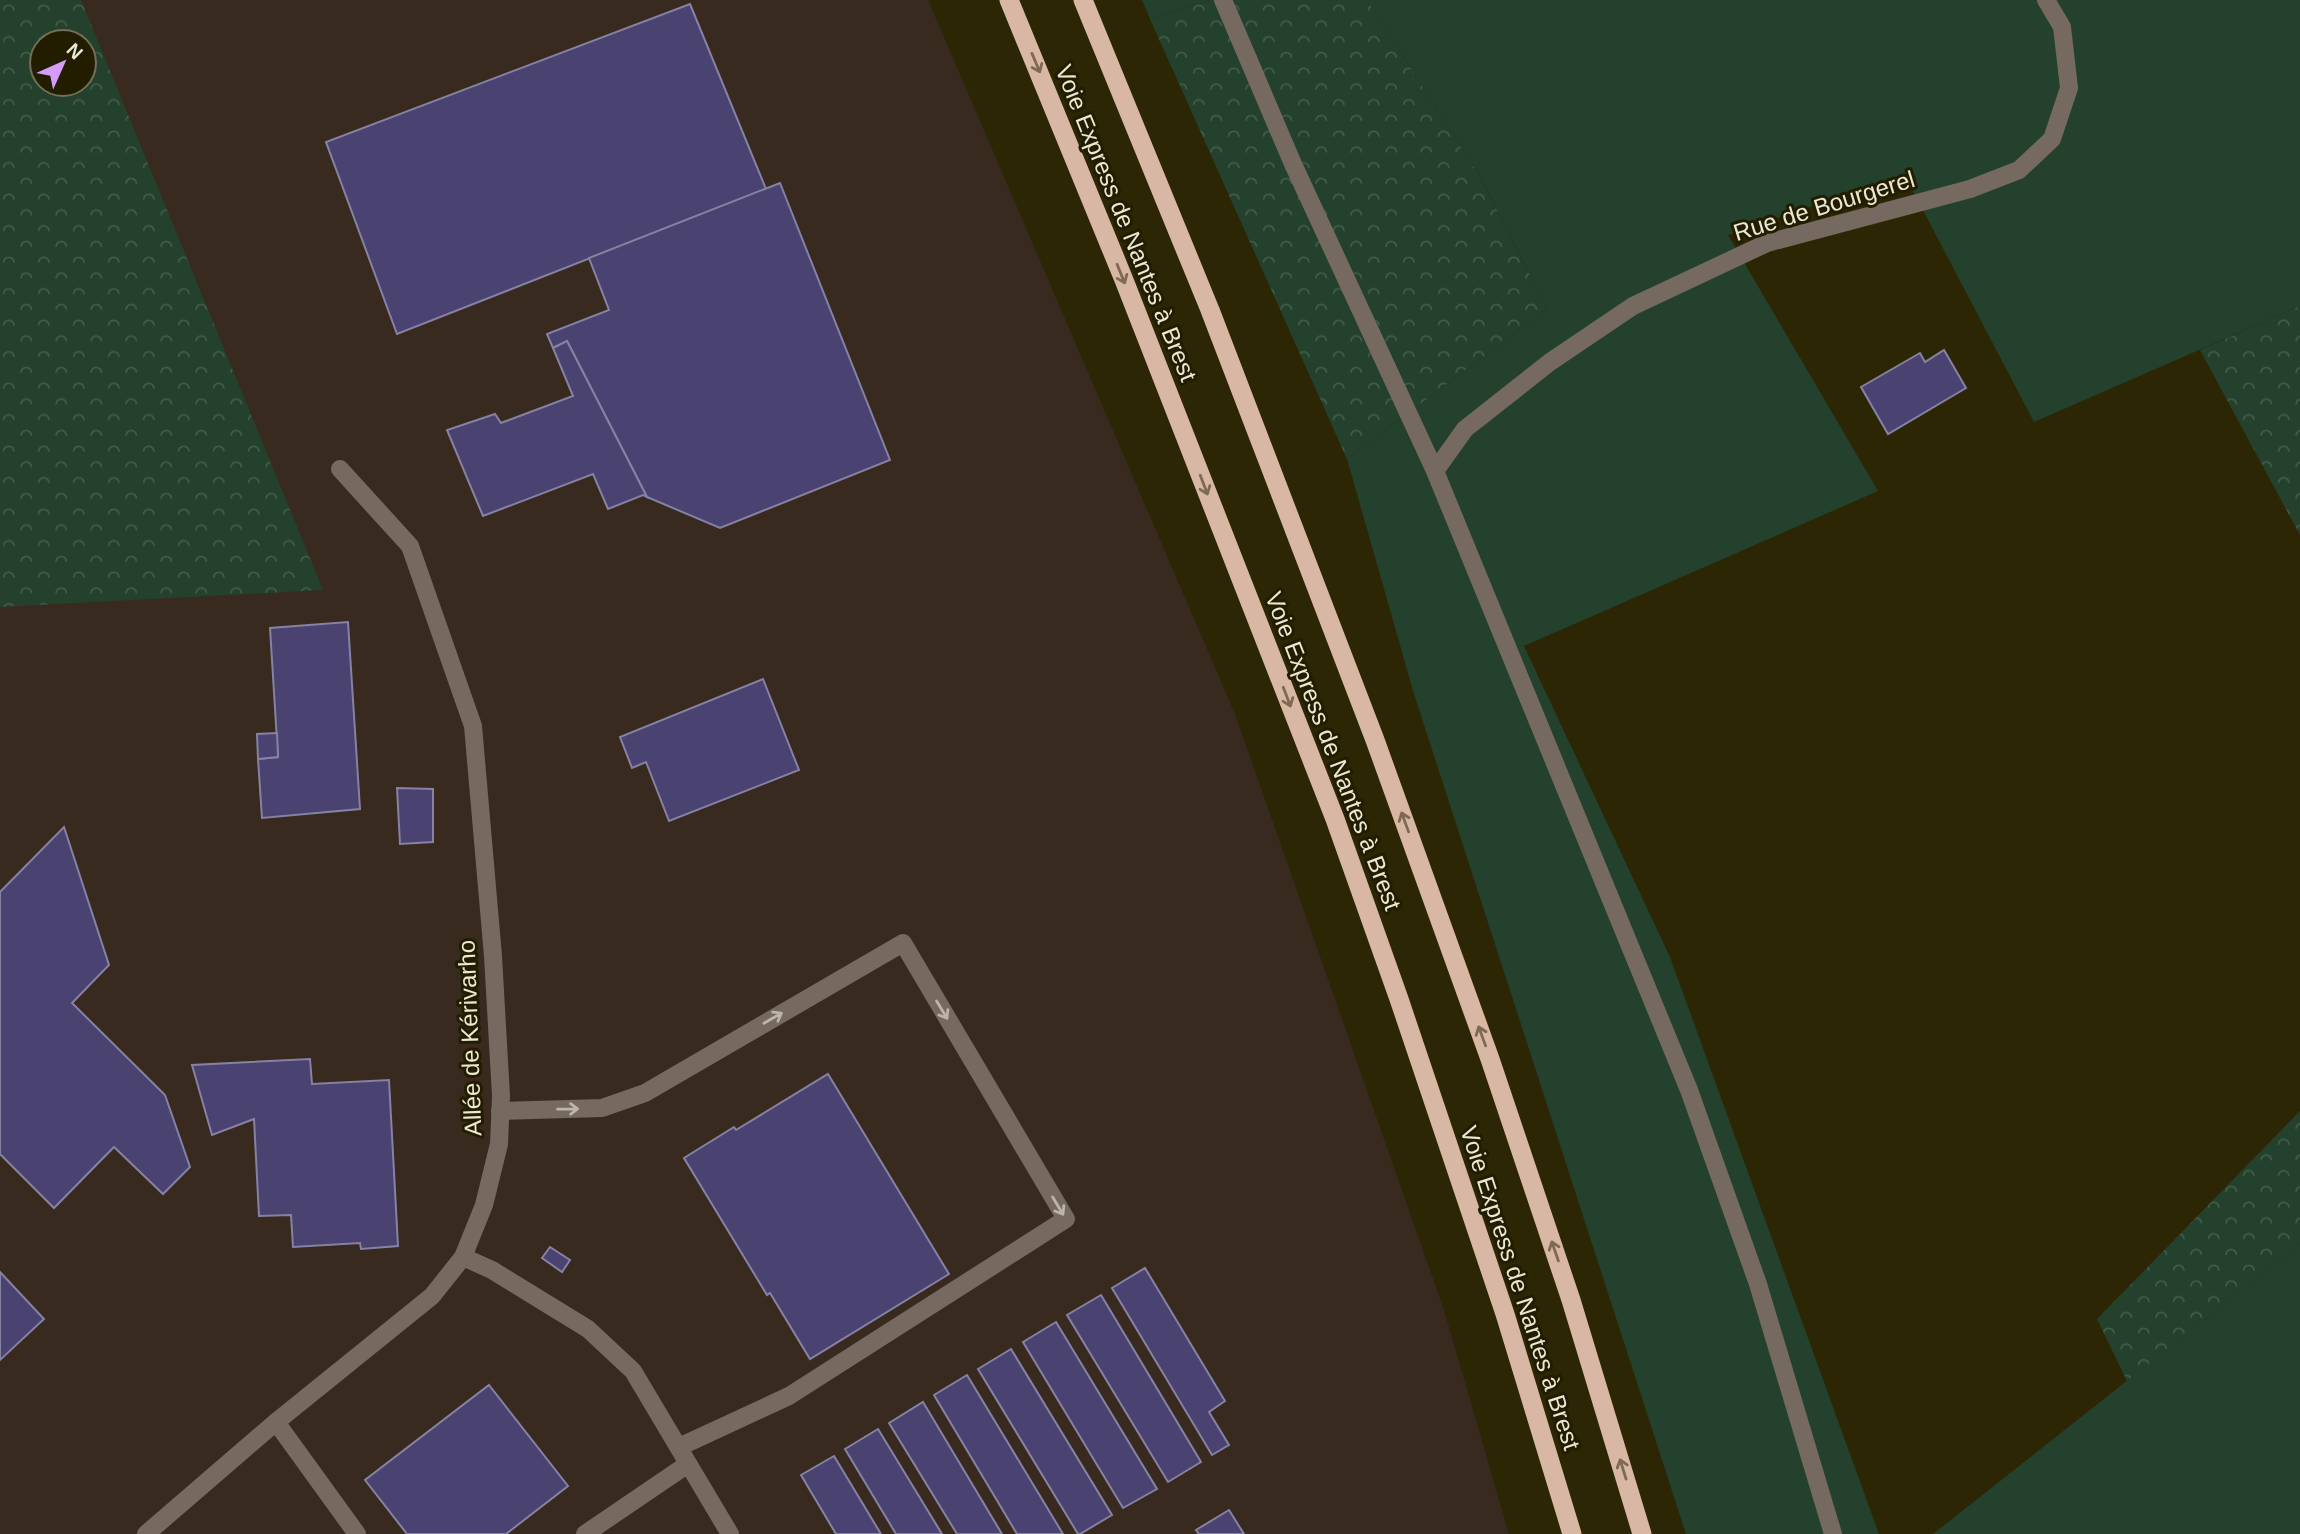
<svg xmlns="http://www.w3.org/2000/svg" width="2300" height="1534" font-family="Arial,sans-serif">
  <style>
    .commercial { fill: #382a1e; fill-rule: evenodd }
    .grass { fill: #23412c }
    .forest { fill: url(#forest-crowns); fill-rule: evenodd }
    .building { fill: #4a4270; stroke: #8682a3; stroke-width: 2 }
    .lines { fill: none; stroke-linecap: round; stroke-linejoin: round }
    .service { stroke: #766960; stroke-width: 18 }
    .minor { stroke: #766960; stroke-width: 18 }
    .trunk { stroke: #d8b8a4; stroke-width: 19 }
    .oneway { stroke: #7e6a52 }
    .oneway2 { stroke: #bdb5a7 }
    .labels { text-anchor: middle; stroke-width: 6; stroke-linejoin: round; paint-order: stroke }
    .street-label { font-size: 24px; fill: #ece8d6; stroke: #231d00 }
  </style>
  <defs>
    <pattern id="forest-crowns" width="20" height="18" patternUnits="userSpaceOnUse" patternTransform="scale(1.75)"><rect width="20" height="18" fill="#23412c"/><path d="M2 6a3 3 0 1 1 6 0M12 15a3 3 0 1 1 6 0" fill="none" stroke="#435c4a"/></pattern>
  </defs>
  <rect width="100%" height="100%" fill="#2c2605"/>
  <path class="commercial" d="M 0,0 L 928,0 L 1235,714 L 1444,1310 L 1509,1534 L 0,1534 ZM 42,42 L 84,42 L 84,84 L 42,84 Z"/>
  <g class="grass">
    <path d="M 1142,0 L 1210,0 L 1150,19 Z"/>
    <path d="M 1367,0 L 2300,0 L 2300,306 L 2034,422 L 1904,174 L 1728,235 L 1878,491 L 1524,646 L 1670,957 L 1879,1534 L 1686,1534 L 1414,694 L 1347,459 L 1547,309 L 1481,178 Z"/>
    <path d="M 2300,1244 L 2300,1534 L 1933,1534 Z"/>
  </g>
  <g class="forest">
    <path d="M 0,0 L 81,0 L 323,590 L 0,607 ZM 42,42 L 84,42 L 84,84 L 42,84 Z"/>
    <path d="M 1210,0 L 1367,0 L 1481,178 L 1547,309 L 1347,459 L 1150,19 Z"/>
    <path d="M 2300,306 L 2300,535 L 2200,350 Z"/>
    <path d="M 2300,1111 L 2300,1244 L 2127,1381 L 2097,1319 Z"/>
  </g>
  <g class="building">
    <path d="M 690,4 L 766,189 L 397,334 L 326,142 Z"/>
    <path d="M 780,183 L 890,460 L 720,528 L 647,497 L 567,341 L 553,348 L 547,334 L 609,310 L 589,258 Z"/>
    <path d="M 567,341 L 647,497 L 643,495 L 608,509 L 593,474 L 483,516 L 447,430 L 495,414 L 501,423 L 573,396 L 553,348 Z"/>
    <path d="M 1944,350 L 1966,388 L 1888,434 L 1861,387 L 1920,353 L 1925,362 Z"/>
    <path d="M 348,622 L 360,809 L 262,818 L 258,759 L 278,757 L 270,628 Z"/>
    <path d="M 763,679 L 799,770 L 669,821 L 646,762 L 632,768 L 620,737 Z"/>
    <path d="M 277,733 L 278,757 L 258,759 L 257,734 Z"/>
    <path d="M 397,788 L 433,789 L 433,842 L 400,844 Z"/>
    <path d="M 64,827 L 109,965 L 72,1003 L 165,1095 L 190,1167 L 163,1194 L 114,1147 L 54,1208 L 0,1154 L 0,892 Z"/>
    <path d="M 310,1059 L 312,1084 L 389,1080 L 398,1246 L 361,1249 L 360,1243 L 293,1247 L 291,1215 L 259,1216 L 254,1119 L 212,1135 L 192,1065 Z"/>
    <path d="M 828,1074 L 949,1274 L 810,1359 L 770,1293 L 767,1295 L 684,1158 L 734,1127 L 736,1130 Z"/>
    <path d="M 550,1247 L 570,1260 L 562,1272 L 542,1258 Z"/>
    <path d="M 1145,1268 L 1225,1401 L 1209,1412 L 1229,1445 L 1212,1455 L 1112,1288 Z"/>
    <path d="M 0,1272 L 44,1319 L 0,1360 Z"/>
    <path d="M 1101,1295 L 1201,1462 L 1168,1482 L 1067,1315 Z"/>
    <path d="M 1056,1322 L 1157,1489 L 1123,1508 L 1023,1342 Z"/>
    <path d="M 1011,1349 L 1112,1515 L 1080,1534 L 1078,1534 L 978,1369 Z"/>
    <path d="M 967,1375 L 1063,1534 L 1017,1534 L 934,1395 Z"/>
    <path d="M 489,1385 L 568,1486 L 506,1534 L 407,1534 L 365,1480 Z"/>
    <path d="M 923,1402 L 1002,1534 L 957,1534 L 889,1423 Z"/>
    <path d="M 878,1429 L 942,1534 L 896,1534 L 845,1449 Z"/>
    <path d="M 834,1456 L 881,1534 L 836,1534 L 801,1475 Z"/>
    <path d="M 1229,1510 L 1244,1534 L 1199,1534 L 1196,1530 Z"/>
  </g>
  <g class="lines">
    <g class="service">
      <path d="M 500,1111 L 602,1108 L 645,1093 L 903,943 L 1066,1219 L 789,1396 L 679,1447"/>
      <path d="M 276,1422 L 357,1534"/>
      <path d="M 585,1534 L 688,1464"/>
    </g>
    <g class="minor">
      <path d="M 1223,0 L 1293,164 L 1435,471 L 1689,1090 L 1758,1284 L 1833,1534"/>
      <path d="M 1435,471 L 1465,429 L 1550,362 L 1633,306 L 1767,243 L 1970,189 L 2019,170 L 2052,139 L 2069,88 L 2062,27 L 2046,0"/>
      <path d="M 463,1257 L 492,1270 L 588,1329 L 633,1371 L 730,1534"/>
      <path d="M 146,1534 L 276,1422 L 432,1296 L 463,1257 L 484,1205 L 499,1144 L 501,1096 L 493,956 L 473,726 L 410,546 L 340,469"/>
    </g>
    <g class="trunk">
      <path d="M 1009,0 L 1124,280 L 1335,819 L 1399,999 L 1505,1314 L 1572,1534"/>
      <path d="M 1083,0 L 1210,310 L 1375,740 L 1490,1059 L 1571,1300 L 1642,1534"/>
    </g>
  </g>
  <defs><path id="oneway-shaft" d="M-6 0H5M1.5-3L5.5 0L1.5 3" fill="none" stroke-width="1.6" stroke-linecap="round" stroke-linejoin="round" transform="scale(1.75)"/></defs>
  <g class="oneway">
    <use href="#oneway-shaft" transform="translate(1036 63) rotate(67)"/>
    <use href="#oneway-shaft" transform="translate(1121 274) rotate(68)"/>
    <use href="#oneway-shaft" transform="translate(1204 485) rotate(69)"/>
    <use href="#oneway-shaft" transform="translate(1287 697) rotate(69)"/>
    <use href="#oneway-shaft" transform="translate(1405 822) rotate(-110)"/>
    <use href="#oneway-shaft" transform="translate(1482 1036) rotate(-110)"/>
    <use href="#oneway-shaft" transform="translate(1555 1251) rotate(-109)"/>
    <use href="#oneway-shaft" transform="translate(1623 1469) rotate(-107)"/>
  </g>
  <g class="oneway2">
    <use href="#oneway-shaft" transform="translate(942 1010) rotate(59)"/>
    <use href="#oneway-shaft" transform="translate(773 1018) rotate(-30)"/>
    <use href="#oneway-shaft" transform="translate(568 1109) rotate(-1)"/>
    <use href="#oneway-shaft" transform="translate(1058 1206) rotate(59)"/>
  </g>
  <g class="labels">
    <g class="street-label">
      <text transform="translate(1824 206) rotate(-17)" y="8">Rue de Bourgerel</text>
      <text transform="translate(1126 223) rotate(68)" y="8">Voie Express de Nantes à Brest</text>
      <text transform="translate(1333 751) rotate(69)" y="8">Voie Express de Nantes à Brest</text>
      <text transform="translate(470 1038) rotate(-92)" y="8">Allée de Kérivarho</text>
      <text transform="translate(1520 1288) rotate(72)" y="8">Voie Express de Nantes à Brest</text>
    </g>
  </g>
  <g transform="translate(63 63) rotate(45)"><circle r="33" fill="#231d00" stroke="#736e56" stroke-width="2"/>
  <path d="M0-5L12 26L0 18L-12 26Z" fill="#d59cfb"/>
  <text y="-10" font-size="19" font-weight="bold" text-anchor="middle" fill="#ece8d6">N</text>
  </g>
</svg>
